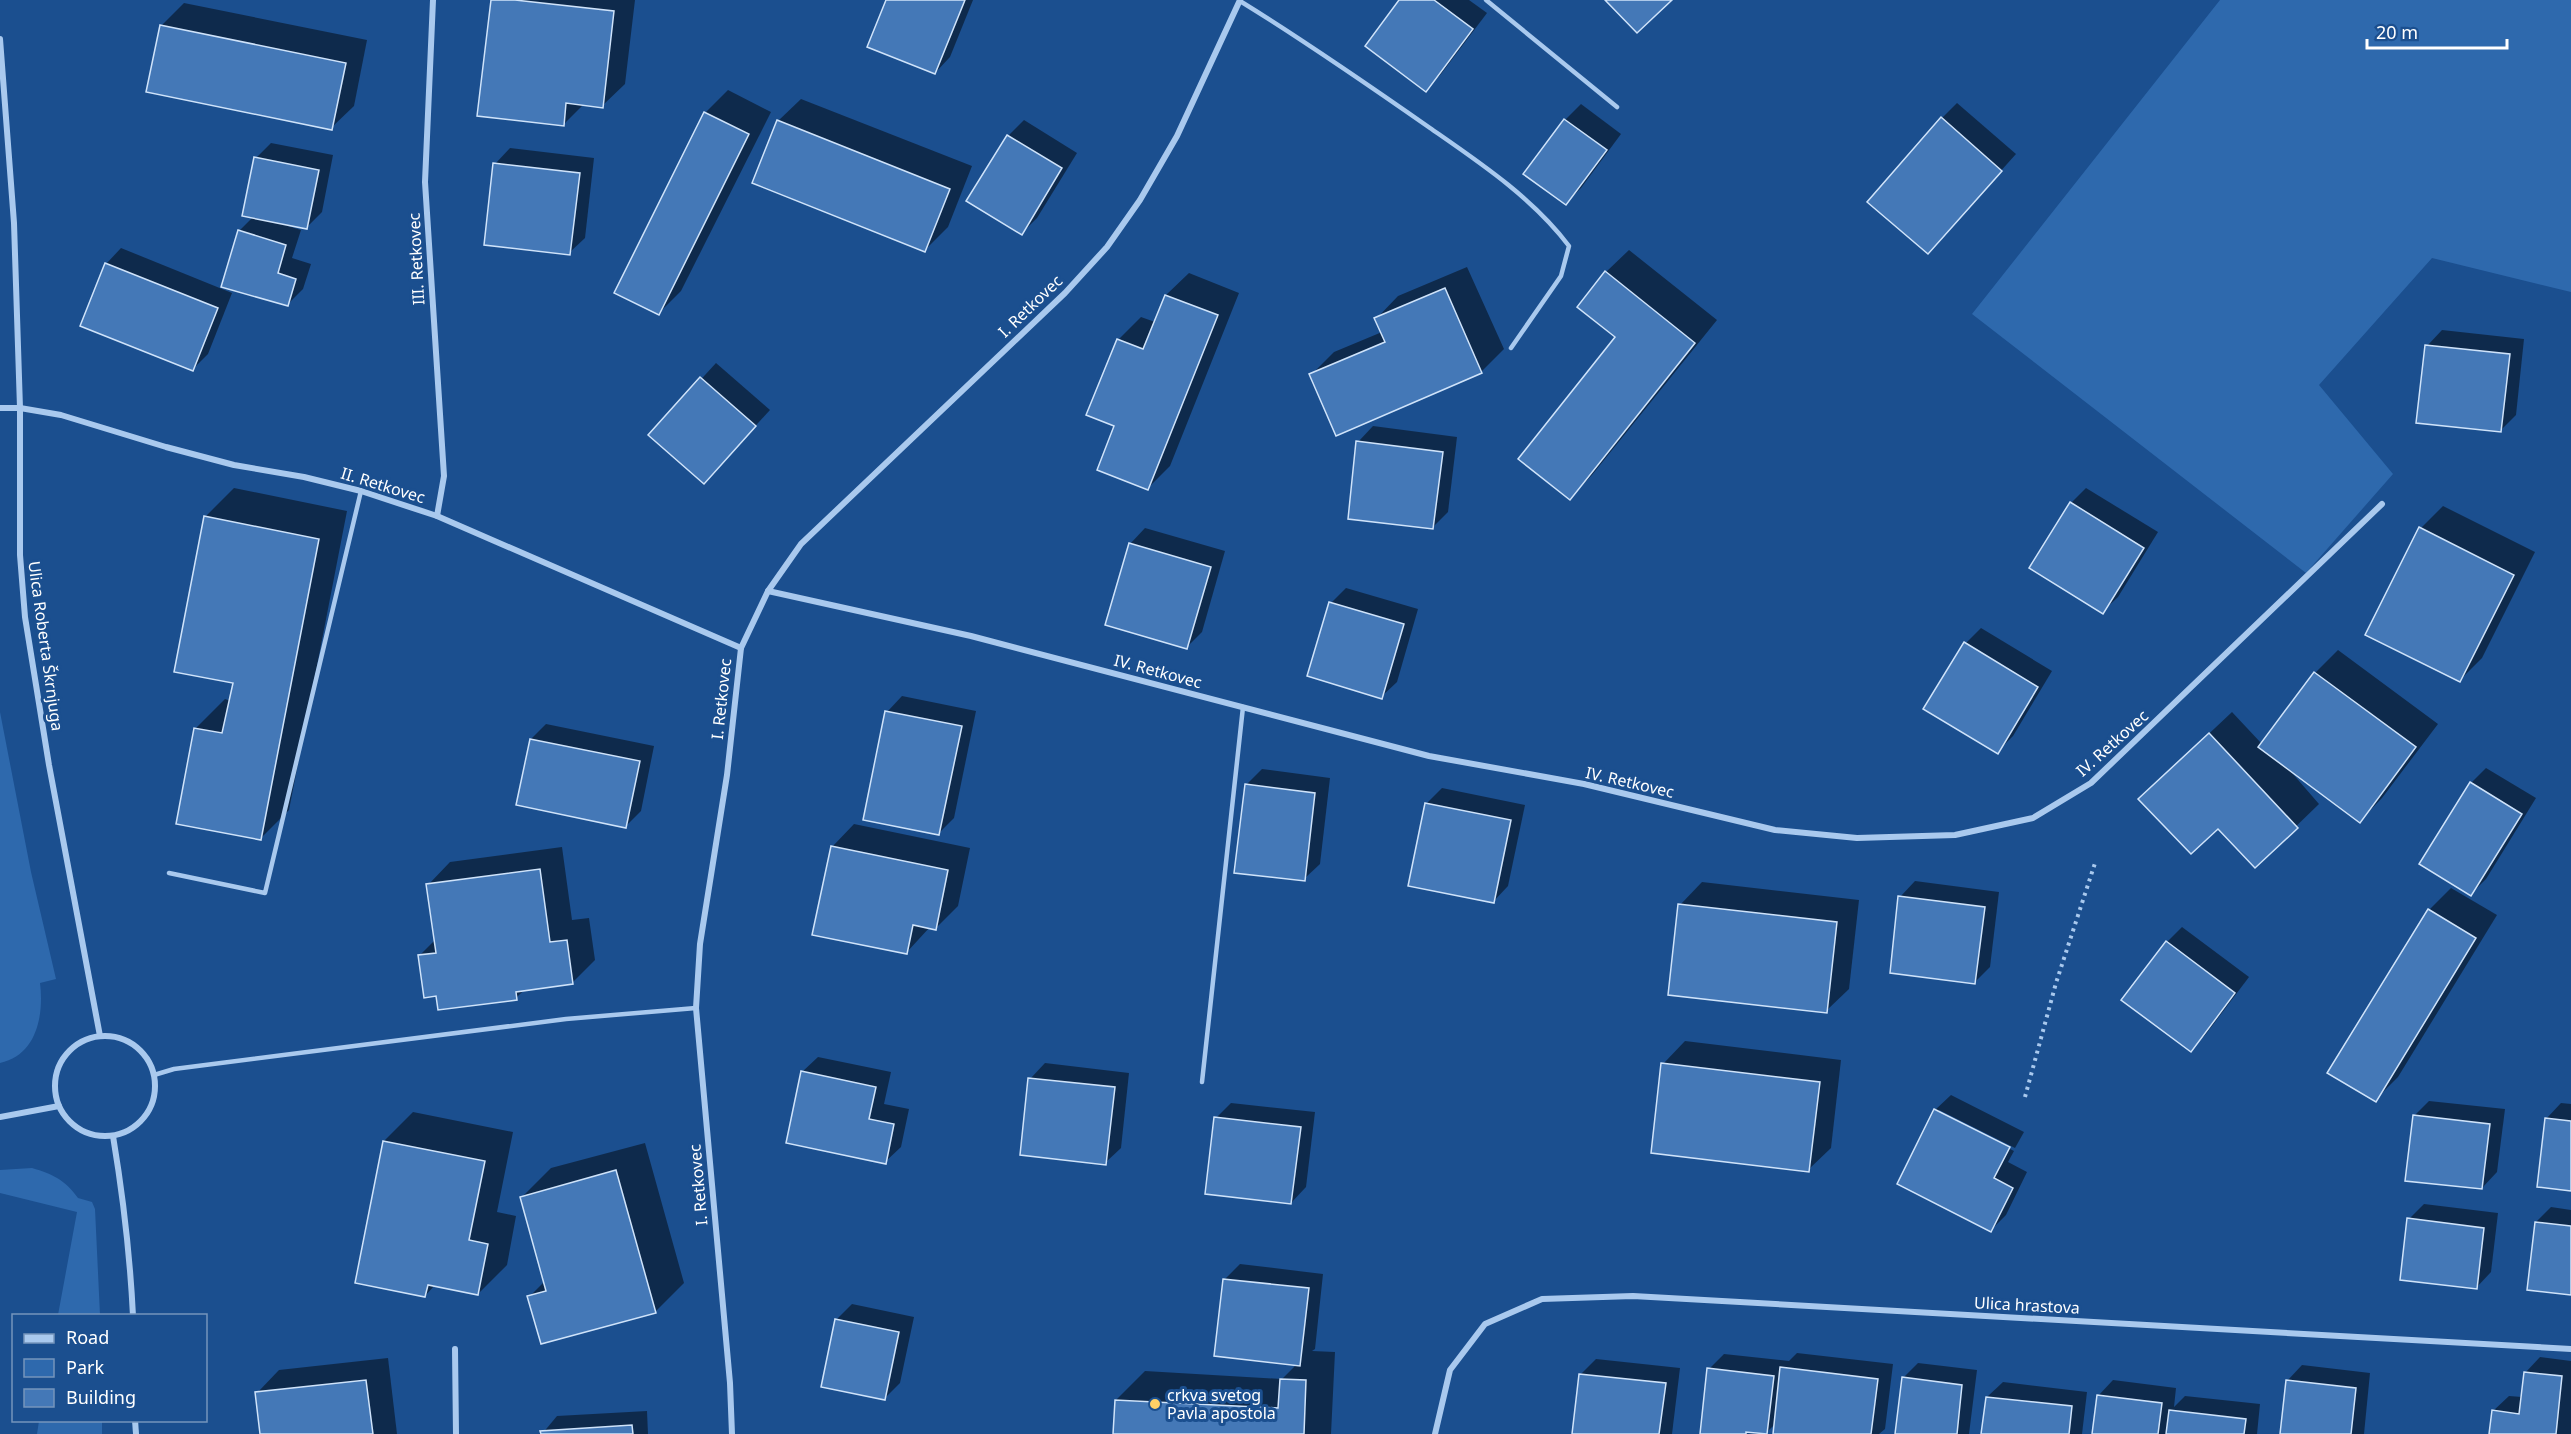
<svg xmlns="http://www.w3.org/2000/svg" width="2571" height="1434" font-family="'Noto Sans',sans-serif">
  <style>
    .green { fill: #2e69ad }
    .shadow { fill: #0007 }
    .building { fill: #4478b7; stroke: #cfe3fa; stroke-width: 1.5 }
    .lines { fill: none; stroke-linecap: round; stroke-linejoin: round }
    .path { stroke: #a9c9ee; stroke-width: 4; stroke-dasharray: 3 4.5; stroke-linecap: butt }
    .service { stroke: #a9c9ee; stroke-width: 4.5 }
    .minor { stroke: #a9c9ee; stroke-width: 6 }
    .poi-dot { fill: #ffd166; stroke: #1b4f8f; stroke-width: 2 }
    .labels { text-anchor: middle; stroke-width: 6; stroke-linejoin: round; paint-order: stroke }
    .street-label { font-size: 16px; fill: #fff; stroke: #1b4f8f }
    .poi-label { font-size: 16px; fill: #fff; stroke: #1b4f8f; text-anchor: start }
  </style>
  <rect width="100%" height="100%" fill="#1b4f8f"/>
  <g class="green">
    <path d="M 2220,0 L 2571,0 L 2571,292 L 2432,258 L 2319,385 L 2393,474 L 2306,573 L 1972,314 Z"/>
    <path d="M 0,712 L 31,872 L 56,979 L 40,983 C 44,1015 37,1055 0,1063 Z"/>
    <path d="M 32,1168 C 53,1174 65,1180 78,1198 L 92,1202 L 95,1209 L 100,1315 L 58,1315 L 77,1212 L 0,1193 L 0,1170 Z"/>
    <path d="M 39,1421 L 102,1421 L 102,1434 L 37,1434 Z"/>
  </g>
  <g class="shadow">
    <path d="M 492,0 L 635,0 L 625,84 L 602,106 L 584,104 L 563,125 Z"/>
    <path d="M 888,0 L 973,0 L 950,57 L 935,73 Z"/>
    <path d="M 1401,0 L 1469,0 L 1487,13 L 1441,74 L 1426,90 Z"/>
    <path d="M 184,3 L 367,40 L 354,106 L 331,128 L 161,26 Z"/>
    <path d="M 728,90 L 771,112 L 681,291 L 659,313 L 705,113 Z"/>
    <path d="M 801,99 L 972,166 L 948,227 L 925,250 L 778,121 Z"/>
    <path d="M 1957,103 L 2016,154 L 1928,252 L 1942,118 Z"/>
    <path d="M 1581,104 L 1621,134 L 1581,188 L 1566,203 L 1525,174 L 1565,120 Z"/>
    <path d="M 1024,120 L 1077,153 L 1037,218 L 1022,233 L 968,200 L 1008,136 Z"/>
    <path d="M 271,143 L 333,155 L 322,212 L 307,227 L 288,224 L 288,226 L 301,230 L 292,258 L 311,264 L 303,289 L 287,305 L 239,231 L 253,217 L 256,158 Z"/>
    <path d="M 510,148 L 594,158 L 585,238 L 569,253 L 495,164 Z"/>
    <path d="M 121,248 L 232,293 L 208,354 L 193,369 L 106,264 Z"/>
    <path d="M 1629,250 L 1717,320 L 1592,475 L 1570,498 L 1617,337 L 1606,272 Z"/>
    <path d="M 1467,267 L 1504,349 L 1481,372 L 1311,375 L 1334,352 L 1382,332 L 1376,319 L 1398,296 Z"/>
    <path d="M 1189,273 L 1239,293 L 1170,466 L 1148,488 L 1116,425 L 1118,340 L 1141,317 L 1155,322 L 1166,295 Z"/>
    <path d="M 2442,330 L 2524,339 L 2516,415 L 2500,431 L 2427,346 Z"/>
    <path d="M 716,363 L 770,410 L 704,482 L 650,435 Z"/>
    <path d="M 1373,426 L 1457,437 L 1448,512 L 1433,527 L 1358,442 Z"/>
    <path d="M 234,488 L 347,511 L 289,810 L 260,839 L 178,823 L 196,728 L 225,699 L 231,701 L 234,682 L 205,517 Z"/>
    <path d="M 2086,488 L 2158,532 L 2118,597 L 2102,612 L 2071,503 Z"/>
    <path d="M 2443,506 L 2535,552 L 2482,658 L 2460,680 L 2421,528 Z"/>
    <path d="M 1145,528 L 1225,551 L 1202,632 L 1186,648 L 1130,544 Z"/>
    <path d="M 1346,588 L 1418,609 L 1397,682 L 1381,697 L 1331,603 Z"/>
    <path d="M 1981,628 L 2052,671 L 2013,736 L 1997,752 L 1966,643 Z"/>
    <path d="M 2338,650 L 2438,724 L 2382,798 L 2360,821 L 2286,766 L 2319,804 L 2255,866 L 2218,827 L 2163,777 L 2232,712 L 2262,744 L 2315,673 Z"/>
    <path d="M 902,696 L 976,711 L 954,818 L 938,834 L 887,712 Z"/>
    <path d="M 546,724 L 654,746 L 641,811 L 626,826 L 531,739 Z"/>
    <path d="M 2486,768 L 2536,798 L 2486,879 L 2471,894 L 2471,783 Z"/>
    <path d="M 1262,769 L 1330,778 L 1320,864 L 1304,879 L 1246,785 Z"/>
    <path d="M 1442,788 L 1525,805 L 1508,886 L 1493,902 L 1427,803 Z"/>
    <path d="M 854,824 L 970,848 L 958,906 L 935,929 L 930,927 L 907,952 L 832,847 Z"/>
    <path d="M 562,847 L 572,920 L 589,918 L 595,960 L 572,983 L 525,989 L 516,998 L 419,956 L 436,939 L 428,885 L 450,862 Z"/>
    <path d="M 1915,881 L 1999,892 L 1990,967 L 1975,982 L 1900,897 Z"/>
    <path d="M 1702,882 L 1859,900 L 1849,989 L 1826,1011 L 1680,905 Z"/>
    <path d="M 2451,888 L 2497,915 L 2398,1077 L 2375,1100 L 2429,910 Z"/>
    <path d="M 2182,927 L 2249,977 L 2206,1034 L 2191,1050 L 2167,942 Z"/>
    <path d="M 1685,1041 L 1841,1060 L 1831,1148 L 1808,1170 L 1663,1064 Z"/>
    <path d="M 818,1057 L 891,1072 L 884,1104 L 909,1109 L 901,1147 L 885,1162 L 802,1072 Z"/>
    <path d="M 1045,1063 L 1129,1073 L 1121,1148 L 1105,1163 L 1030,1079 Z"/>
    <path d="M 1951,1095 L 2024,1132 L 2015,1148 L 1939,1110 L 1939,1113 L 2014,1151 L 2008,1162 L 2027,1172 L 2006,1215 L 1991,1230 L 1935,1110 Z"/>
    <path d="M 2429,1101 L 2505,1109 L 2497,1172 L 2482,1188 L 2414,1116 Z"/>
    <path d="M 1231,1103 L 1315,1112 L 1306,1187 L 1291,1203 L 1216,1118 Z"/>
    <path d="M 2561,1103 L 2571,1104 L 2571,1189 L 2546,1119 Z"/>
    <path d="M 413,1112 L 513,1132 L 497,1212 L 516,1216 L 507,1265 L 478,1294 L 435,1285 L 425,1296 L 384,1141 Z"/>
    <path d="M 645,1143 L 684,1283 L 655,1312 L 529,1297 L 545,1281 L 522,1197 L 551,1168 Z"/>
    <path d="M 2424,1204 L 2498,1213 L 2491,1272 L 2476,1288 L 2409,1219 Z"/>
    <path d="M 2551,1207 L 2571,1210 L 2571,1293 L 2536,1222 Z"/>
    <path d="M 1240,1264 L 1323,1274 L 1315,1349 L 1312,1351 L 1335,1352 L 1331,1434 L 1114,1434 L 1116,1400 L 1145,1371 L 1282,1379 L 1297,1364 L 1224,1280 Z"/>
    <path d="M 852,1304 L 914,1317 L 900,1383 L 885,1398 L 836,1320 Z"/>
    <path d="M 1797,1353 L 1893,1364 L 1885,1429 L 1879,1434 L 1774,1434 L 1775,1424 L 1766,1433 L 1701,1434 L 1709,1369 L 1724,1354 L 1789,1361 Z"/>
    <path d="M 2540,1357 L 2571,1361 L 2571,1434 L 2491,1434 L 2493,1411 L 2509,1396 L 2522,1397 L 2525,1373 Z"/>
    <path d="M 388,1358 L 397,1434 L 262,1434 L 257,1393 L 279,1370 Z"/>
    <path d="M 1596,1359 L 1680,1368 L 1672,1434 L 1573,1434 L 1581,1374 Z"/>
    <path d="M 1918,1363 L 1977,1370 L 1969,1434 L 1897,1434 L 1903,1378 Z"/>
    <path d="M 2302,1365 L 2370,1373 L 2364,1434 L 2281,1434 L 2287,1381 Z"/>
    <path d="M 2113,1380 L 2176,1388 L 2174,1407 L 2185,1396 L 2260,1404 L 2257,1434 L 2094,1434 L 2098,1396 Z"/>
    <path d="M 2003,1382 L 2087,1392 L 2082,1434 L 1983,1434 L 1987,1397 Z"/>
    <path d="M 647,1411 L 648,1434 L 542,1434 L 557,1416 Z"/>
  </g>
  <g class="building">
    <path d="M 491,0 L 515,0 L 614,11 L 603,108 L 566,103 L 564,126 L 477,116 Z"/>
    <path d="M 886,0 L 965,0 L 935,74 L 867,47 Z"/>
    <path d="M 1399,0 L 1434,0 L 1473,29 L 1426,92 L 1365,46 Z"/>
    <path d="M 1605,0 L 1672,0 L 1637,33 Z"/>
    <path d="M 160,25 L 346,63 L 332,130 L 146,92 Z"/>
    <path d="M 704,112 L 749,134 L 659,315 L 614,293 Z"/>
    <path d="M 1941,117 L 2002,171 L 1928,254 L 1867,202 Z"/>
    <path d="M 1564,119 L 1607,150 L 1566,205 L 1523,174 Z"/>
    <path d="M 777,120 L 950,189 L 925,252 L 752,183 Z"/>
    <path d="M 1007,135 L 1062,168 L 1022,235 L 966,201 Z"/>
    <path d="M 254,157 L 319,170 L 307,229 L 242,216 Z"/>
    <path d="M 493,163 L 580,173 L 570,255 L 484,245 Z"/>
    <path d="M 238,230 L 286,245 L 278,273 L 296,279 L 288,306 L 221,287 Z"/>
    <path d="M 105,263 L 218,308 L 193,371 L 80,326 Z"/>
    <path d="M 1605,271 L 1695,343 L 1570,500 L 1518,459 L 1615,337 L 1577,307 Z"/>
    <path d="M 1445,288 L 1482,373 L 1336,436 L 1309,374 L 1385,342 L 1374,318 Z"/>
    <path d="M 1165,295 L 1218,315 L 1148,490 L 1097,470 L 1114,426 L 1086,415 L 1117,339 L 1143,349 Z"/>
    <path d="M 2425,345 L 2510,354 L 2501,432 L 2416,423 Z"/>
    <path d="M 700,377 L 756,426 L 704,484 L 648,435 Z"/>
    <path d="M 1356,441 L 1443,452 L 1433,529 L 1348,519 Z"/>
    <path d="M 2070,502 L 2144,548 L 2103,614 L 2029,568 Z"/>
    <path d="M 204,516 L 319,539 L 261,840 L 176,824 L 194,728 L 222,733 L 233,683 L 174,672 Z"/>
    <path d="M 2419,527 L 2514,575 L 2460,682 L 2365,635 Z"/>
    <path d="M 1129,543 L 1211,567 L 1187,649 L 1105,625 Z"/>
    <path d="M 1329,602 L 1404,624 L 1382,699 L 1307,676 Z"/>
    <path d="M 1964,642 L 2038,687 L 1998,754 L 1923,709 Z"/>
    <path d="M 2314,672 L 2416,747 L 2360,823 L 2258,747 Z"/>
    <path d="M 885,711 L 962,726 L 939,835 L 863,820 Z"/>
    <path d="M 2209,733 L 2298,828 L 2255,868 L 2218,829 L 2191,854 L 2138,799 Z"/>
    <path d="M 530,739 L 640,761 L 626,828 L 516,805 Z"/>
    <path d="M 2470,782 L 2522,814 L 2471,896 L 2419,864 Z"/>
    <path d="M 1245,784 L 1315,793 L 1305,881 L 1234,873 Z"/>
    <path d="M 1425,803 L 1511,820 L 1494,903 L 1408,886 Z"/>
    <path d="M 831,846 L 948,870 L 936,930 L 913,925 L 907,954 L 812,935 Z"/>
    <path d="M 540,869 L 550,942 L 567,940 L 573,984 L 516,992 L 517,1000 L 438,1010 L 436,996 L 424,998 L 418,955 L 436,953 L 426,884 Z"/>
    <path d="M 1898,896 L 1985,907 L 1975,984 L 1890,973 Z"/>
    <path d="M 1678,904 L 1837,922 L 1827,1013 L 1668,995 Z"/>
    <path d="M 2428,909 L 2476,938 L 2376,1102 L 2327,1073 Z"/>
    <path d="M 2166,941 L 2235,993 L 2191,1052 L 2121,1000 Z"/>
    <path d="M 1661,1063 L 1820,1082 L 1809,1172 L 1651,1153 Z"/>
    <path d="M 801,1071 L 876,1087 L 869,1119 L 894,1124 L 886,1164 L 786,1143 Z"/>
    <path d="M 1028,1078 L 1115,1087 L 1106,1165 L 1020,1155 Z"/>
    <path d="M 1934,1109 L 2010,1147 L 1994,1178 L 2013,1188 L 1991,1232 L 1897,1184 Z"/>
    <path d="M 2413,1115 L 2490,1124 L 2482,1189 L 2405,1181 Z"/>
    <path d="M 1214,1117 L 1301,1127 L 1291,1204 L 1205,1194 Z"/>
    <path d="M 2545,1118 L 2571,1121 L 2571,1191 L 2537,1187 Z"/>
    <path d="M 383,1141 L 485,1161 L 469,1240 L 488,1244 L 478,1295 L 428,1285 L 425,1297 L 355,1283 Z"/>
    <path d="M 616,1170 L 656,1313 L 541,1344 L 527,1296 L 546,1291 L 520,1197 Z"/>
    <path d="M 2407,1218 L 2484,1228 L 2477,1289 L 2400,1280 Z"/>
    <path d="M 2535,1222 L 2571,1226 L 2571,1295 L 2527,1290 Z"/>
    <path d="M 1223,1279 L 1309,1288 L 1300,1366 L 1214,1356 Z"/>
    <path d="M 835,1319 L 899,1332 L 885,1400 L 821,1387 Z"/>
    <path d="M 1780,1367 L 1878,1379 L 1871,1434 L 1773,1434 Z"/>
    <path d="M 1707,1368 L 1774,1376 L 1767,1434 L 1746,1432 L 1746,1434 L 1700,1434 Z"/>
    <path d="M 2524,1372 L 2562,1376 L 2556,1434 L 2489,1434 L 2492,1410 L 2519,1414 Z"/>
    <path d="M 1579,1374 L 1666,1383 L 1659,1434 L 1572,1434 Z"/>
    <path d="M 1902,1377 L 1962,1385 L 1957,1434 L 1895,1434 Z"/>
    <path d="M 1280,1379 L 1306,1380 L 1304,1434 L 1113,1434 L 1115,1400 L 1278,1408 Z"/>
    <path d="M 366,1380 L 373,1434 L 260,1434 L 255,1392 Z"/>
    <path d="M 2286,1380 L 2356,1388 L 2351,1434 L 2280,1434 Z"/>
    <path d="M 2097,1395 L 2162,1403 L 2158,1434 L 2092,1434 Z"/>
    <path d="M 1986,1397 L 2072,1406 L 2069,1434 L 1981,1434 Z"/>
    <path d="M 2169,1410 L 2246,1419 L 2244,1434 L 2166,1434 Z"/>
    <path d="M 632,1425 L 633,1434 L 541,1434 L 540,1431 Z"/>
  </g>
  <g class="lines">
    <path class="path" d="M 2025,1097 L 2056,983 L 2096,860"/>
    <g class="service">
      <path d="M 1486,0 L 1617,107"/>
      <path d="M 1240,1 C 1305,41 1367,84 1430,128 C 1479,162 1533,198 1569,246 L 1561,276 L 1511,348"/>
      <path d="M 169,873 L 265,893 L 361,491"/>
      <path d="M 154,1075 L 174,1069 L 566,1019 L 696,1008"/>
      <path d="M 1202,1082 L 1243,707"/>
    </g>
    <g class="minor">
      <path d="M 433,0 L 425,182 L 444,476 L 437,516"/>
      <path d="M 0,39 L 14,223 L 20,408 L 20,555 L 25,617 L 49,765 L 100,1036"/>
      <path d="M 0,408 L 20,408 L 61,415 L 166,447 L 234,465 L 304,477 L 361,491 L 437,516 L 741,648"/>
      <path d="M 768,591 L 971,636 L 1429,756 L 1584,784 L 1775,830 L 1857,838 L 1955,835 L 2033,818 L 2091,783 L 2382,504"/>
      <circle cx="105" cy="1086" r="50"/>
      <path d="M 0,1117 L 59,1106"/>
      <path d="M 113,1136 C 123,1196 130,1255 133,1316"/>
      <path d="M 455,1349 L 456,1434"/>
      <path d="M 135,1420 L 136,1434"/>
      <path d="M 732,1434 L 730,1383 L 696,1008 L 700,944 L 727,775 L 741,648 L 768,591 L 801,544 L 1065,293 L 1107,247 L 1140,200 L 1177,136 L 1240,0"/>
      <path d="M 1435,1434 L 1450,1370 L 1485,1324 L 1542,1299 L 1633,1296 L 2571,1349"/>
    </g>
  </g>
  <circle class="poi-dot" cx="1155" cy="1404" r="6"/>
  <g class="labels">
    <g class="street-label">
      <text transform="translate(416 259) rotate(-93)" y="6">III. Retkovec</text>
      <text transform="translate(1030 306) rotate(-44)" y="6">I. Retkovec</text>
      <text transform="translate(383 485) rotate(17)" y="6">II. Retkovec</text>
      <text transform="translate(46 646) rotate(82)" y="6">Ulica Roberta Škrnjuga</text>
      <text transform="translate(1158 671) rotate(15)" y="6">IV. Retkovec</text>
      <text transform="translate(721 699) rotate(-84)" y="6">I. Retkovec</text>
      <text transform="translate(2112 743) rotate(-42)" y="6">IV. Retkovec</text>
      <text transform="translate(1630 782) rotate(13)" y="6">IV. Retkovec</text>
      <text transform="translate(698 1185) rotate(-95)" y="6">I. Retkovec</text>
      <text transform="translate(2027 1305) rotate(3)" y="6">Ulica hrastova</text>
    </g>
    <g class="poi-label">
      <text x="1167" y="1401">crkva svetog<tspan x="1167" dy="18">Pavla apostola</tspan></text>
    </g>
  </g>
  <rect x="12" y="1314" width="195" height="108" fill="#1b4f8f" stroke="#7695bc" stroke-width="1.5"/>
  <rect x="24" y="1334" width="30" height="9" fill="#a9c9ee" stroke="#7695bc" stroke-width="1.5"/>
  <text x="66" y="1344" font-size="18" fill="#ffffff">Road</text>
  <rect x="24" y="1359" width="30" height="18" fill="#2e69ad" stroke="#7695bc" stroke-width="1.5"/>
  <text x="66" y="1374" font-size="18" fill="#ffffff">Park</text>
  <rect x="24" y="1389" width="30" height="18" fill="#4478b7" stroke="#7695bc" stroke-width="1.5"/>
  <text x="66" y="1404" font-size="18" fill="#ffffff">Building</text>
  <path d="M2367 39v9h140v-9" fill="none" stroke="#ffffff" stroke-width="3"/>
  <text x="2376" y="39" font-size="18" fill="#ffffff" stroke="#1b4f8f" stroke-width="4.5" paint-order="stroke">20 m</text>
</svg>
